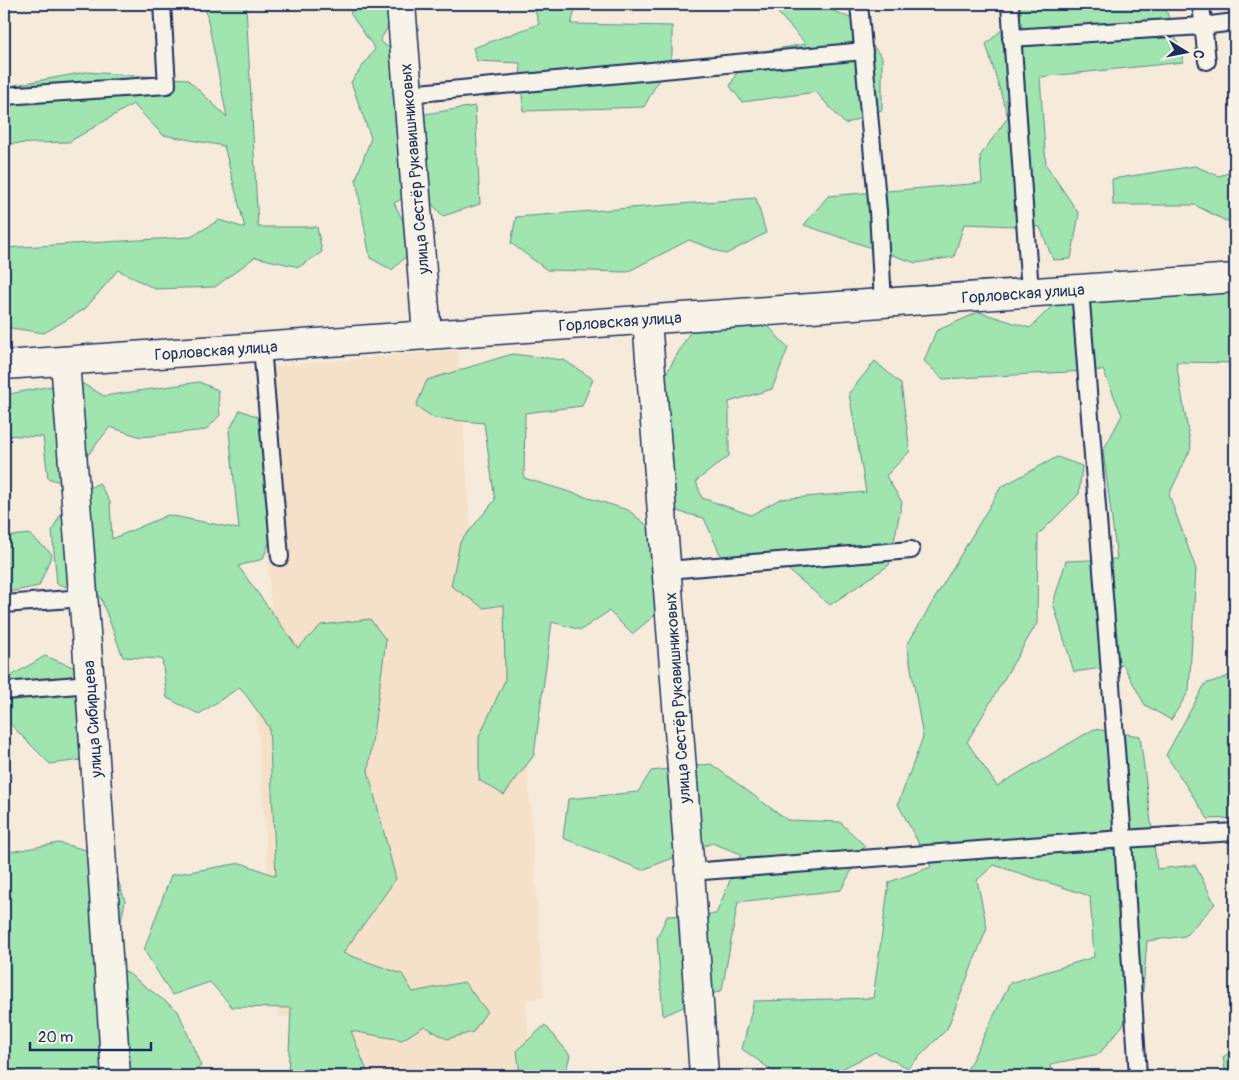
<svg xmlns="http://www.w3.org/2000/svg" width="1239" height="1080" font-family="Pangolin,sans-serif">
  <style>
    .built { fill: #f5e1c9 }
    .green { fill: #a0e4b0; stroke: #5e8a87 }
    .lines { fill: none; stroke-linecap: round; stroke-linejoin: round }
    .service-casing { stroke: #1b2f5e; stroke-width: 20 }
    .minor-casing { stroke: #1b2f5e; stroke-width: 31 }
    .service { stroke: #f7f3e8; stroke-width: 16 }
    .minor { stroke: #f7f3e8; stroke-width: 28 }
    .labels { text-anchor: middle; stroke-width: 5; stroke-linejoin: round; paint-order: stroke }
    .street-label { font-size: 16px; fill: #1b2f5e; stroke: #f7f3e8 }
  </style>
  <rect width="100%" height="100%" fill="#f6ebda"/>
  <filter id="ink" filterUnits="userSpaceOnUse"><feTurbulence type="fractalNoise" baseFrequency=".02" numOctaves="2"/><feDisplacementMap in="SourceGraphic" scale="10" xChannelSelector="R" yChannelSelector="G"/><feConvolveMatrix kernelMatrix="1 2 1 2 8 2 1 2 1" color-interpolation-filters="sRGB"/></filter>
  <g filter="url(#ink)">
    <path class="built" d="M 458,350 L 473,561 L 516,606 L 544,998 L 526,999 L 531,1076 L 305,1076 L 300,1016 L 278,1017 L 250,622 L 272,620 L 254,368 Z"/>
    <g class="green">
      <path d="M 207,4 L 244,4 L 246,6 L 258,227 L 317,227 L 322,252 L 299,267 L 255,257 L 215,287 L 155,289 L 118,270 L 85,309 L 44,333 L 4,327 L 4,248 L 191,237 L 219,220 L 245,228 L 224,146 L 163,135 L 133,104 L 69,142 L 4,144 L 4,87 L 86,72 L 187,79 L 227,117 L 205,6 Z"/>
      <path d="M 357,4 L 400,4 L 380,41 L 411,64 L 413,116 L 475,106 L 480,204 L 443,216 L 419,190 L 394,203 L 416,247 L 392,270 L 370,258 L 356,179 L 371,138 L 351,82 L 375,49 L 350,13 Z"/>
      <path d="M 533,4 L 577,4 L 571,24 L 672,26 L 672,55 L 644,107 L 523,111 L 520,63 L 477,61 L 473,48 L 539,24 Z"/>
      <path d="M 770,4 L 818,4 L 850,18 L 882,57 L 882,110 L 845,124 L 816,92 L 742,102 L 730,86 L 746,54 L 806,44 Z"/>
      <path d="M 1007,4 L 1164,4 L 1184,62 L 1040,77 L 1046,165 L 1079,214 L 1071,259 L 1053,260 L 1040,227 L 964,224 L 954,257 L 916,263 L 804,225 L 828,196 L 982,183 L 980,156 L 1008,117 L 986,44 L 1020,13 Z"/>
      <path d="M 1195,166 L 1219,176 L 1235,171 L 1235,219 L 1226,221 L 1195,205 L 1113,205 L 1112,179 Z"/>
      <path d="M 756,198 L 766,233 L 726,254 L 689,240 L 627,272 L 547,270 L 511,243 L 516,217 Z"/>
      <path d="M 1235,287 L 1235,363 L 1176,362 L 1191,448 L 1169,495 L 1196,569 L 1189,691 L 1171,720 L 1145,705 L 1123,665 L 1074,672 L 1053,603 L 1066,561 L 1117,559 L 1103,451 L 1122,415 L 1103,370 L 943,379 L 924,361 L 936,331 L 979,312 L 1030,328 L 1058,300 Z"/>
      <path d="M 759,316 L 788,348 L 772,389 L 729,402 L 729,456 L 696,481 L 702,498 L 751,515 L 780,499 L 866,492 L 849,393 L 875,361 L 901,384 L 910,451 L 886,476 L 902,502 L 889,565 L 830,605 L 785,567 L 729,574 L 704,518 L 667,509 L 656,391 L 697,320 Z"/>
      <path d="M 512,354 L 564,360 L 593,379 L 582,406 L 525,413 L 524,478 L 628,510 L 680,552 L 671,602 L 632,634 L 609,611 L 581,630 L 552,622 L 534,755 L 504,795 L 479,780 L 479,737 L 505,680 L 504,605 L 484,608 L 451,586 L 460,542 L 495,500 L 484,423 L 434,418 L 416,406 L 427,380 Z"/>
      <path d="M 78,381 L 104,396 L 199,382 L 218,390 L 220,415 L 206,430 L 141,437 L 110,427 L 65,484 L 48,478 L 43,437 L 4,435 L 4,395 Z"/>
      <path d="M 240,410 L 275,424 L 263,467 L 282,509 L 263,559 L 238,566 L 298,648 L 321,625 L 370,619 L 386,640 L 368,771 L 396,879 L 343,953 L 402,974 L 413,992 L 464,982 L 487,1011 L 473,1032 L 447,1039 L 424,1026 L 402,1040 L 351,1031 L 369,1076 L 288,1076 L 291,1008 L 232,1007 L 210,982 L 172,995 L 144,950 L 171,875 L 241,863 L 276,876 L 269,727 L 240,687 L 199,714 L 167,698 L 162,659 L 123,657 L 100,596 L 57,584 L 52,531 L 68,499 L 99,483 L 110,502 L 112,539 L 168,515 L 239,529 L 229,431 Z"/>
      <path d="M 1057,457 L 1082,466 L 1079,494 L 1038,535 L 1037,623 L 967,742 L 997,786 L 1094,729 L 1140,736 L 1157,869 L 1195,865 L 1215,904 L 1185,936 L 1147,941 L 1142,1002 L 1099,1054 L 1051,1064 L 1049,1076 L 968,1076 L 968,1068 L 1010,983 L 1094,957 L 1090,896 L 994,865 L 977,880 L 987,928 L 947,1029 L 908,1068 L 875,1052 L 828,1076 L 780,1076 L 742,1049 L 754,1001 L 873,998 L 889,882 L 931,867 L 898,804 L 923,737 L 907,645 L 1001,487 Z"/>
      <path d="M 29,534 L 52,554 L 39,586 L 4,593 L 4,537 Z"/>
      <path d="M 45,656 L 96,676 L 89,759 L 50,764 L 8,722 L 4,724 L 4,680 Z"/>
      <path d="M 1235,674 L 1235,818 L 1208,819 L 1166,755 L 1205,684 Z"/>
      <path d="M 711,764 L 787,820 L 840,822 L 865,846 L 841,890 L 738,902 L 722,990 L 663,1016 L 657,938 L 667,916 L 716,914 L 741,854 L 712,843 L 642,870 L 563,838 L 568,799 L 638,792 L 651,771 Z"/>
      <path d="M 59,843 L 110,856 L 125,901 L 113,962 L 178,1011 L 201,1066 L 189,1076 L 79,1076 L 8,1074 L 4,1067 L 4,853 Z"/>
      <path d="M 545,1025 L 570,1055 L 565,1076 L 520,1076 L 517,1050 Z"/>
      <path d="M 1235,1049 L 1235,1076 L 1226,1076 L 1223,1057 Z"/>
    </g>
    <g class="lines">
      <g class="service-casing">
        <g id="service">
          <path d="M 859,4 L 878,211 L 883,303"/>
          <path d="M 1010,4 L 1030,292"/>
          <path d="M 1201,4 L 1207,61"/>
          <path d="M 1011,38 L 1202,26 L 1235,22"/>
          <path d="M 408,94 L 864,51"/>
          <path d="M 4,96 L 167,85 L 162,4"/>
          <path d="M 1080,289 L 1123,839 L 1138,1076"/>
          <path d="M 262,347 L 280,557"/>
          <path d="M 667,570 L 911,550"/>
          <path d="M 4,604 L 84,598"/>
          <path d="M 4,691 L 90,684"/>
          <path d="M 690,872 L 1123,839 L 1235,832"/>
        </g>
      </g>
      <g class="minor-casing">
        <g id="minor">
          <path d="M 401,4 L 427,335"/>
          <path d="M 647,320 L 690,872 L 704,1076"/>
          <path d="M 65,361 L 90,684 L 116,1076"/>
          <path d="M 4,365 L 1235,278"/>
        </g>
      </g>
      <use href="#service" class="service"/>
      <use href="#minor" class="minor"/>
    </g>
  </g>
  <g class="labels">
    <g class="street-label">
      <text transform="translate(414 169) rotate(-95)" y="6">улица Сестёр Рукавишниковых</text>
      <text transform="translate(1023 293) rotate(-4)" y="6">Горловская улица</text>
      <text transform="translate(620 321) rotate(-4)" y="6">Горловская улица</text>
      <text transform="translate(216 350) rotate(-4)" y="6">Горловская улица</text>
      <text transform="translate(677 698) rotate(-94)" y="6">улица Сестёр Рукавишниковых</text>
      <text transform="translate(92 719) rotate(-94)" y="6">улица Сибирцева</text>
    </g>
  </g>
  <rect width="1239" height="1080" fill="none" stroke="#f7f3e8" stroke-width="20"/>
  <rect x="10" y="10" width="1219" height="1060" fill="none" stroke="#1b2f5e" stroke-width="2" filter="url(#ink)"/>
  <g transform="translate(1186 52) rotate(100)" stroke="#f7f3e8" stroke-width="4" paint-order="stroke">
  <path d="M0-4L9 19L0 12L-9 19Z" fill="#1b2f5e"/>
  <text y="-8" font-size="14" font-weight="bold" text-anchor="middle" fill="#1b2f5e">С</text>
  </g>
  <path d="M30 1042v8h121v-8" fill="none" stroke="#1b2f5e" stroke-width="2.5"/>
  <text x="38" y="1042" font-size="15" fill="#1b2f5e" stroke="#f7f3e8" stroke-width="4" paint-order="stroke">20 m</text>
</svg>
